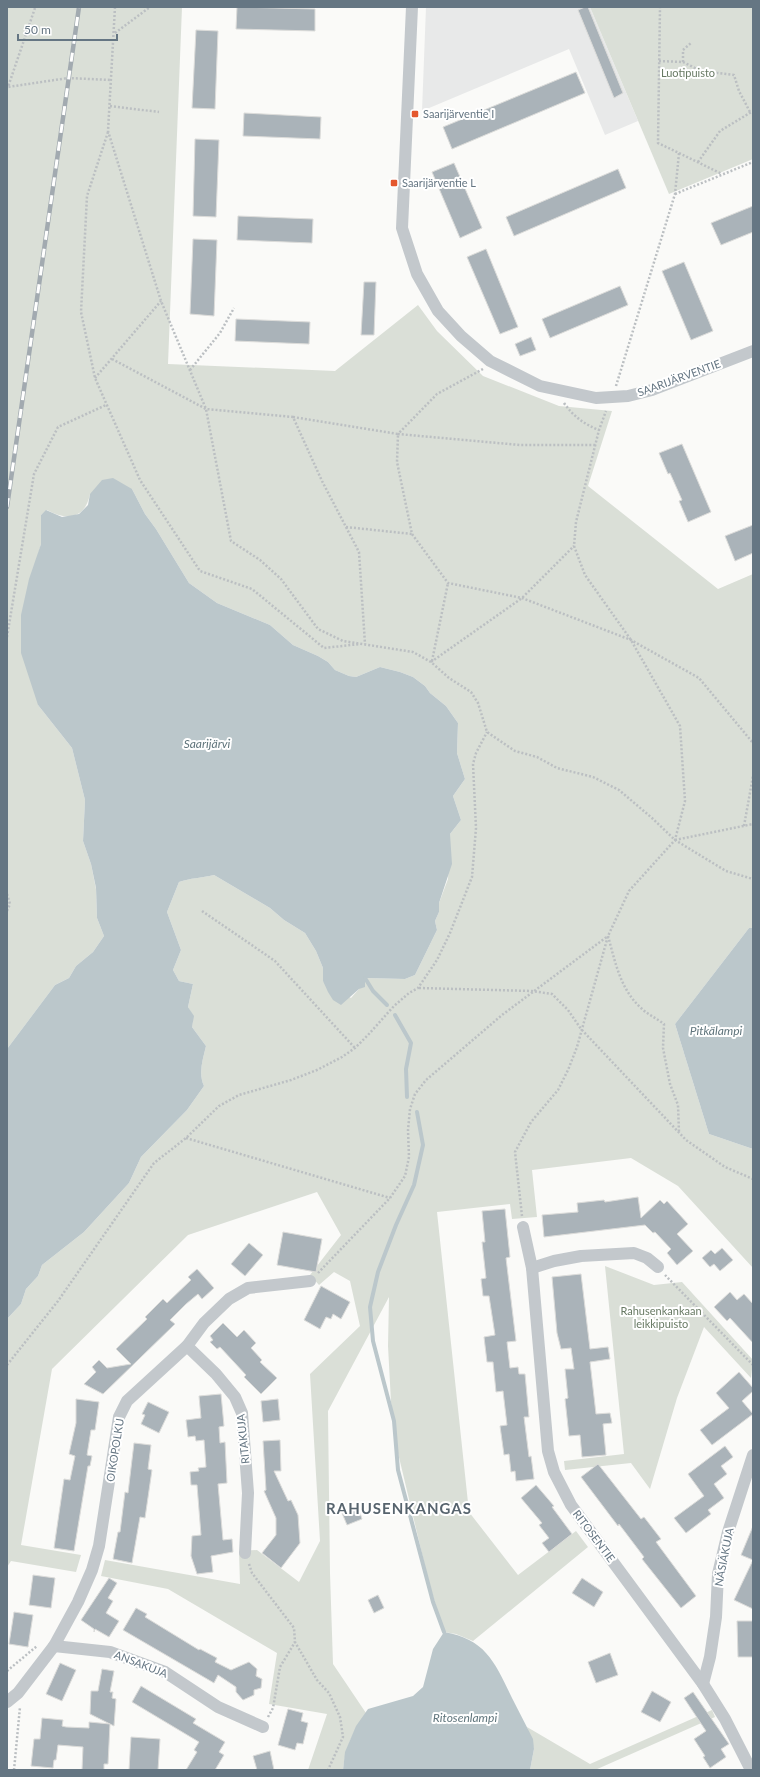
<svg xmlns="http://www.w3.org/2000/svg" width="760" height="1777" font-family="Lato,sans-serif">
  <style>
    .built { fill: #e8e9e9 }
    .green { fill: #dadfd7 }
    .water { fill: #bbc7cb }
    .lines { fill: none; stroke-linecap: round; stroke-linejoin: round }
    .stream { stroke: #bbc7cb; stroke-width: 4 }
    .building { fill: #aab3b9; stroke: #dcdcda }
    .path { stroke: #bbbfc2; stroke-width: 2.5; stroke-dasharray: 2 2; stroke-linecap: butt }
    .minor { stroke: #c3c8cc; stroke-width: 12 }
    .rail-casing { stroke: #a2aab0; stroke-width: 4.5 }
    .rail { stroke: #fff; stroke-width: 3; stroke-dasharray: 9; stroke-linecap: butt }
    .poi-dot { fill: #e4572e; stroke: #fff; stroke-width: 1.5 }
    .labels { text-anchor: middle; stroke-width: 4; stroke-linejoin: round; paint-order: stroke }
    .park-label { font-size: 11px; fill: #687a64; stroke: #fff }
    .poi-label { font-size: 11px; fill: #657683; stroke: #fff; text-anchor: start }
    .street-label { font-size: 11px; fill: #657683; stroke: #fff }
    .water-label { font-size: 12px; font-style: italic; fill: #60757c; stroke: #fff }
    .district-label { font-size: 15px; font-weight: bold; letter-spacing: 1px; fill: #57646e; stroke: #fff }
  </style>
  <rect width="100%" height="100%" fill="#fafaf8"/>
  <path class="built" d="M 426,7 L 590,7 L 638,121 L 605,135 L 569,49 L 422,111 Z"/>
  <g class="green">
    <path d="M 7,7 L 182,7 L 168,364 L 335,371 L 418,305 L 437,331 L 483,376 L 559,406 L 612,411 L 588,486 L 718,589 L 753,574 L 753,928 L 749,928 L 675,1024 L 709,1134 L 753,1149 L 753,1268 L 678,1186 L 631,1158 L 532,1170 L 537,1217 L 512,1219 L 510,1204 L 437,1212 L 469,1512 L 518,1575 L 576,1531 L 588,1547 L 473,1641 L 456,1634 L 444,1632 L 429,1583 L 398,1453 L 391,1402 L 388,1346 L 389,1297 L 328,1411 L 330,1573 L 333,1664 L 366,1713 C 353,1731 345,1748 343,1770 L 308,1770 L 327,1714 L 269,1704 L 277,1653 L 168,1589 L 101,1576 L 105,1560 L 240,1584 L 239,1551 L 257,1550 L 299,1582 L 320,1541 L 310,1374 L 360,1326 L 350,1281 L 334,1272 L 319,1285 L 310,1275 L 341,1235 L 317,1192 L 188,1235 L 52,1369 L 21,1545 L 81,1555 L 76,1572 L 11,1561 L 7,1567 L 7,1319 L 21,1304 L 26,1289 L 38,1276 L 42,1265 L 84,1232 L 129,1183 L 141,1157 L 187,1110 L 204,1086 C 198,1073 203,1059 206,1046 L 192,1027 L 193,1016 L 188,1007 L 193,984 L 179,981 L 173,970 L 181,950 L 167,912 L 179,882 C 190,878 202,878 214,875 L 270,908 L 284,920 L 305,933 L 316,951 L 323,968 L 323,981 L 351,998 L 359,989 L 365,978 L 405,979 L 415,975 L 437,930 L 435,921 L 439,912 L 439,903 L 448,879 L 450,834 L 461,820 L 453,796 L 465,779 L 457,753 L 458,723 L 446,706 L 430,693 L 425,686 L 413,677 L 400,672 L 380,667 L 356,677 L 349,676 L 335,670 L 328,662 L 318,656 L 293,645 L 270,625 L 217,603 L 189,583 L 156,529 L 145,514 L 132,489 L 90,494 C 85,519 67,521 47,510 L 41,515 L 41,544 L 37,558 L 38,705 L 72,748 L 85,800 L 83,841 L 91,864 L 96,889 L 97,918 L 104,936 L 93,952 L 76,966 L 69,978 L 55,985 L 7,1049 Z"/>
    <path d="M 590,7 L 753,7 L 753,159 L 669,194 Z"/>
    <path d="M 605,1266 L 654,1285 L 682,1282 L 753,1360 L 751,1378 L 704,1327 L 677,1398 L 650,1489 L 631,1463 L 565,1470 L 564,1461 L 624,1454 Z"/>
    <path d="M 712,1710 L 715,1717 L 595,1770 L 530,1770 L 534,1749 L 527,1727 L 590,1764 Z"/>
  </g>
  <g class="water">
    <path d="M 113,478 L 132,489 L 145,514 L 156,529 L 189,583 L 217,603 L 270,625 L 293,645 L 318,656 L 328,662 L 335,670 L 349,676 L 356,677 L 380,667 L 400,672 L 413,677 L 425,686 L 430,693 L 446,706 L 458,723 L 457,753 L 465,779 L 453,796 L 461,820 L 450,834 L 452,864 L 439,903 L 439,912 L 435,921 L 437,930 L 415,975 L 405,979 L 365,978 L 365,987 L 359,989 L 341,1005 L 333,1000 L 328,992 L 323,981 L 323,968 L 316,951 L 305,933 L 284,920 L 270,908 L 214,875 C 202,878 190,878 179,882 L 167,912 L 181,950 L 173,970 L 179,981 L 193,984 L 188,1007 L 194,1016 L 192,1027 L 206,1046 C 203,1059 198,1073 204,1086 L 187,1110 L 141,1157 L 129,1183 L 84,1232 L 42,1265 L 38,1276 L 26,1289 L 21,1304 L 7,1319 L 7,1049 L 55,985 L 69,978 L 76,966 L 93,952 L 104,936 L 97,918 L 96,888 L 91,864 L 83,841 L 85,800 L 72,748 L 38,705 L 21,653 L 21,615 L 29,579 L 41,544 L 41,515 L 46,510 L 62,517 L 79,514 L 88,505 L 90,494 L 102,480 Z"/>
    <path d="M 749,928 L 753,928 L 753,1149 L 709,1134 L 675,1024 Z"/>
    <path d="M 444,1632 C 486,1639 495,1663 512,1698 C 519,1712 526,1725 533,1739 L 534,1749 L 530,1770 L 343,1770 L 345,1752 L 356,1726 L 368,1709 L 413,1696 L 423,1687 L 433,1649 Z"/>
  </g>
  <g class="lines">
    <g class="stream">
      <path d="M 365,978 L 373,991 L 387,1005"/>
      <path d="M 395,1015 L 411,1043 L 406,1069 L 407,1097"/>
      <path d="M 417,1112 L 423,1145 L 414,1185 L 396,1225 L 378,1272 L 370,1307 L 373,1341 L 394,1421 L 398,1470 L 433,1602 L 444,1632"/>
    </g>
  </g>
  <g class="building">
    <path d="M 237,7 L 315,9 L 315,31 L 236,29 Z"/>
    <path d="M 585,7 L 588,7 L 623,93 L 614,98 L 578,10 Z"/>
    <path d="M 196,30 L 218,31 L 215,109 L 192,108 Z"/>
    <path d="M 576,72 L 585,93 L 452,149 L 443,127 Z"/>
    <path d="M 244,113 L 321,117 L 320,139 L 243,136 Z"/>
    <path d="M 195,139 L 219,140 L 216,217 L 193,216 Z"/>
    <path d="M 454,163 L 482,228 L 460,238 L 432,172 Z"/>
    <path d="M 618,169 L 626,188 L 514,236 L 506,217 Z"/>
    <path d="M 753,206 L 753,232 L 721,245 L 711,223 Z"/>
    <path d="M 238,216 L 313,219 L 312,243 L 237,240 Z"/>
    <path d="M 193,239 L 217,240 L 214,316 L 190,314 Z"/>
    <path d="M 486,249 L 518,327 L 500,334 L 467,257 Z"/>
    <path d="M 684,262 L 713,331 L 691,340 L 662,271 Z"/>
    <path d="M 364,282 L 376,282 L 374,335 L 361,335 Z"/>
    <path d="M 620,286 L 628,305 L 550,338 L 542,319 Z"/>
    <path d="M 236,319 L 310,322 L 309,344 L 235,341 Z"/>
    <path d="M 531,337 L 536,350 L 520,356 L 515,344 Z"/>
    <path d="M 682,444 L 711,512 L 688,522 L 679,501 L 682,500 L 670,473 L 668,474 L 659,453 Z"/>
    <path d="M 753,525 L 753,553 L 735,561 L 725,536 Z"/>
    <path d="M 638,1197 L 641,1218 L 660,1200 L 664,1204 L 667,1201 L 688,1224 L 677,1234 L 693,1251 L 677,1265 L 667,1253 L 671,1249 L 655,1232 L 653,1233 L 645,1225 L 544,1237 L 542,1215 L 578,1212 L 577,1203 L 604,1200 L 605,1202 Z"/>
    <path d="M 505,1209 L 510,1257 L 506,1258 L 516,1341 L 507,1342 L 510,1368 L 518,1367 L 519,1374 L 525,1374 L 529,1417 L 524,1417 L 529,1457 L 531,1456 L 534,1479 L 516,1481 L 515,1471 L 511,1472 L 509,1454 L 504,1455 L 500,1426 L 507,1425 L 503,1391 L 496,1392 L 493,1362 L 487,1362 L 484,1337 L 495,1335 L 489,1296 L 483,1296 L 481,1279 L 486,1278 L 482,1242 L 485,1242 L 482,1211 Z"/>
    <path d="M 283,1232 L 322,1239 L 316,1272 L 277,1265 Z"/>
    <path d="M 249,1243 L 263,1255 L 245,1276 L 231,1264 Z"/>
    <path d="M 722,1248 L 733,1260 L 720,1271 L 714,1264 L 710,1267 L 702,1258 L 711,1250 L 715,1254 Z"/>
    <path d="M 197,1269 L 214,1288 L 202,1299 L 198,1294 L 186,1304 L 170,1320 L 175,1324 L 103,1394 L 84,1384 L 96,1372 L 92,1367 L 99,1360 L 107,1368 L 131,1364 L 116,1349 L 147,1319 L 145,1317 L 163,1299 L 167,1303 L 191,1280 L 188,1277 Z"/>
    <path d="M 581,1274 L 590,1349 L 608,1347 L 610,1359 L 590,1362 L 596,1414 L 610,1413 L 612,1423 L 603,1424 L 606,1455 L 582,1457 L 580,1435 L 569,1436 L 565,1399 L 568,1398 L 565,1369 L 574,1369 L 571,1348 L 561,1349 L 557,1333 L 552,1277 Z"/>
    <path d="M 321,1286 L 350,1302 L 341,1319 L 333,1314 L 331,1319 L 326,1317 L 320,1329 L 304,1320 Z"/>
    <path d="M 730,1292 L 737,1300 L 744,1294 L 753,1304 L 753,1343 L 730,1318 L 727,1321 L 714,1307 Z"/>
    <path d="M 223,1323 L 237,1337 L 244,1330 L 256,1343 L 251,1348 L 262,1360 L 260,1362 L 277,1378 L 261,1394 L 244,1377 L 246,1375 L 220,1347 L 217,1349 L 210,1342 L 213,1340 L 210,1336 Z"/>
    <path d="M 739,1372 L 753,1388 L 753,1391 L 742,1401 L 753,1414 L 712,1445 L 700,1430 L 729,1408 L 716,1393 Z"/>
    <path d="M 221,1394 L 224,1426 L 219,1427 L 220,1443 L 225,1442 L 227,1483 L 218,1484 L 223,1540 L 232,1539 L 233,1552 L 211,1556 L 213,1572 L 197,1574 L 191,1556 L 192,1536 L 201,1535 L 197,1485 L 191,1485 L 190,1472 L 199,1471 L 198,1468 L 206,1467 L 204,1440 L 196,1441 L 195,1436 L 188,1437 L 186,1420 L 201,1418 L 199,1396 Z"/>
    <path d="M 76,1399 L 99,1402 L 95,1430 L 91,1430 L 87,1455 L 92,1456 L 90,1466 L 88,1466 L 74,1551 L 54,1548 L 64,1479 L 70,1480 L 75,1456 L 69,1454 L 76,1423 Z"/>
    <path d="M 278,1399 L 280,1420 L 263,1422 L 261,1401 Z"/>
    <path d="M 148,1402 L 169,1412 L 159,1433 L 141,1424 L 145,1415 L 142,1414 Z"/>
    <path d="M 280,1440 L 281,1471 L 274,1471 L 288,1501 L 291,1500 L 298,1515 L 300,1543 L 281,1568 L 262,1553 L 276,1535 L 276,1518 L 264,1491 L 266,1490 L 263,1441 Z"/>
    <path d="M 134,1443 L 151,1445 L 148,1469 L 152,1470 L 145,1518 L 140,1517 L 132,1563 L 113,1559 L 118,1532 L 120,1532 L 125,1492 L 128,1493 Z"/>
    <path d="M 725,1446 L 733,1457 L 721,1466 L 727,1474 L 714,1484 L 724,1498 L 708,1510 L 711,1514 L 686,1533 L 674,1518 L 704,1496 L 688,1474 Z"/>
    <path d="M 598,1464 L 641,1519 L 644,1517 L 661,1539 L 656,1542 L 696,1596 L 681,1608 L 642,1559 L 644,1557 L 619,1524 L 618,1526 L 581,1477 Z"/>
    <path d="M 536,1485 L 554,1506 L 552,1507 L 572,1534 L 549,1552 L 542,1543 L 549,1538 L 539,1525 L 542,1523 L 521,1498 Z"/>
    <path d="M 358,1507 L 362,1519 L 347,1525 L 342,1513 Z"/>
    <path d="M 753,1526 L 753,1609 L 734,1600 L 753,1560 L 741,1555 Z"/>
    <path d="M 33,1575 L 55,1578 L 51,1608 L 29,1605 Z"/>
    <path d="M 109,1578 L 117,1583 L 108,1598 L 113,1601 L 106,1613 L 119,1621 L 109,1637 L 95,1629 L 94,1632 L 94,1629 L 81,1620 Z"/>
    <path d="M 582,1578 L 603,1592 L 594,1607 L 572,1593 Z"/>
    <path d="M 378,1595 L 384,1608 L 374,1613 L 368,1600 Z"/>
    <path d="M 136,1608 L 147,1614 L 145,1617 L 199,1650 L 200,1649 L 217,1658 L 215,1662 L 231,1670 L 249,1662 L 257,1669 L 256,1676 L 262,1679 L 261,1688 L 254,1690 L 254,1695 L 243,1700 L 236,1692 L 236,1687 L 218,1675 L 214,1683 L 123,1630 Z"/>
    <path d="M 14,1612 L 33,1615 L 28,1647 L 9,1644 Z"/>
    <path d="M 737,1621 L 753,1621 L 753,1657 L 738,1657 Z"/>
    <path d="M 610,1653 L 618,1675 L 596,1683 L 588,1662 Z"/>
    <path d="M 60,1663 L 76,1670 L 62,1701 L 46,1694 Z"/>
    <path d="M 102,1669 L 114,1671 L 110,1692 L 113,1692 L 112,1698 L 116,1699 L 114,1726 L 90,1714 L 91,1691 L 98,1691 Z"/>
    <path d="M 141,1686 L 196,1719 L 193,1723 L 225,1742 L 219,1752 L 224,1755 L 215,1770 L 186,1770 L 197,1752 L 194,1750 L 199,1742 L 132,1702 Z"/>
    <path d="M 652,1691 L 671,1702 L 660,1722 L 641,1712 Z"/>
    <path d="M 693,1692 L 729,1744 L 721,1749 L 726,1757 L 710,1768 L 703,1757 L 705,1756 L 694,1739 L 706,1731 L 684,1698 Z"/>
    <path d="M 288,1709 L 303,1713 L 301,1721 L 308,1723 L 303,1744 L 297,1743 L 295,1750 L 278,1745 Z"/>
    <path d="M 42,1718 L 63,1720 L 62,1726 L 66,1727 L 89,1728 L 89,1722 L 110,1724 L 108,1764 L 104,1764 L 104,1770 L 82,1770 L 83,1747 L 58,1745 L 56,1760 L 54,1760 L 53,1768 L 31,1766 L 34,1739 L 40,1739 Z"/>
    <path d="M 131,1737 L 160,1739 L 158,1770 L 129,1770 Z"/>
    <path d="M 270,1751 L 274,1770 L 257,1770 L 253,1756 Z"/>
  </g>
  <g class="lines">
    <g class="path">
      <path d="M 115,7 L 108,131 L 161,301 L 206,409 L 231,541 L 260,560 L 281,579 L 318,629 L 343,641 L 413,652 L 431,662 L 449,678 L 471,692 L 478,703 L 487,732 L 515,751 L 537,757 L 557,768 L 593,777 L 619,790 L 652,818 L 675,840 L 726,871 L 753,879"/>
      <path d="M 35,8 L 8,87 L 68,78 L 111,80"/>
      <path d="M 115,33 L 150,7"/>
      <path d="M 659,61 L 683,62 L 705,73 L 718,73 L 734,75 L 739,91 L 750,112"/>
      <path d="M 683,62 L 683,50 L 691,43"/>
      <path d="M 110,106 L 159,112"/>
      <path d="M 108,132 L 87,196 L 81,312 L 95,378 L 140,480 L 200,571 L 252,589 L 324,648 L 360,644"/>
      <path d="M 679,153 L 722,174"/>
      <path d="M 698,162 L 720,131 L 753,111"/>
      <path d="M 675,194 L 753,162"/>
      <path d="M 112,359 L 206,409 L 293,417 L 322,481 L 359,552 L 365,644"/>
      <path d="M 483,369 L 437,394 L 398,434 L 520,445 L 596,445"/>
      <path d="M 190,370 L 220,333 L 234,308"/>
      <path d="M 95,378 L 161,301"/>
      <path d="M 616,386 L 675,194 L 679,153 L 658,143 L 660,7"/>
      <path d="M 564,403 C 574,417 584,424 599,430"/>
      <path d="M 293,417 L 398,434 L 397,462 L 412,534 L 448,583 L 522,598 L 631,640 L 699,678 L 753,743"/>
      <path d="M 346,527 L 412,534"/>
      <path d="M 7,637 L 34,474 L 58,427 L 106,405"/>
      <path d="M 432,661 L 448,583"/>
      <path d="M 431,662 L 522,598 L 574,546"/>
      <path d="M 744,826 L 753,776"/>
      <path d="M 675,840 L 753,824"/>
      <path d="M 7,894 L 10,904 L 7,911"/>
      <path d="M 202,911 L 275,961 L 355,1048"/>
      <path d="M 419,988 L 532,991 L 552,994 L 568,1010 L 581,1029 L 686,1140 L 725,1167 L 753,1179"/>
      <path d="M 186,1138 L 390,1198"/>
      <path d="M 522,1216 L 515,1152 L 531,1122 L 558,1090 L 568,1070 L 577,1047 L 608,936 L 629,891 L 675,840 L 685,801 L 680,726 L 631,640 L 585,575 L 574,546 L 576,522 L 599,430 L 606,411"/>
      <path d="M 318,1273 L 390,1198 L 405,1176 L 409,1157 L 408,1130 L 410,1109 L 415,1094 L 426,1080 L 502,1015 L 608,936 C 615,961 620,989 641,1008 C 647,1014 656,1018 664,1024 L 663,1048 L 670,1084 L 678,1105 L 679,1132"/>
      <path d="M 665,1275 L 753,1365"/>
      <path d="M 7,1365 L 58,1301 L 154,1163 L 186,1138 L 219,1106 L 239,1095 L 291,1080 L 317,1070 L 342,1057 L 355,1048 L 368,1035 L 394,1006 L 409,993 L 418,988 L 437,960 L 450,933 L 472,877 L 476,828 L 473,764 L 476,753 L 487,732"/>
      <path d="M 249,1564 L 252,1573 L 294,1628 L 295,1642 L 317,1680 L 329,1693 L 340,1717 L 343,1737 L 328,1770"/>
      <path d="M 7,1671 L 37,1646"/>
      <path d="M 268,1717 L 273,1708 L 280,1667 L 295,1642"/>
      <path d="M 14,1770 L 20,1707"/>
    </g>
    <g class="minor">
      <path d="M 412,7 L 402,228 L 417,274 L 438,311 L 461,336 L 490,361 L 540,386 L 596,398 L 628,396 L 652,390 L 753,351"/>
      <path d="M 523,1227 L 532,1268 L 548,1451 L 554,1472 L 571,1505 L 703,1684 L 725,1719 L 751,1770"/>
      <path d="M 532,1268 L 554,1261 L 581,1256 L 634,1253 L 647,1258 L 658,1267"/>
      <path d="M 187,1346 L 216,1374 L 235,1397 L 242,1413 L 248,1493 L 245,1553"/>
      <path d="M 54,1646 L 110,1652 L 165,1672 L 218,1707 L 263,1727"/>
      <path d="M 703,1684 L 710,1657 L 716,1617 L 718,1574 L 728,1532 L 753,1455"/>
      <path d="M 7,1702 L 18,1693 L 54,1646 L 78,1602 L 92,1570 L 99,1546 L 119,1417 L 127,1401 L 187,1346 L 204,1323 L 229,1299 L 248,1288 L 310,1281"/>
    </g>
    <g class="rail-casing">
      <path id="rail" d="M 7,507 L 79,7"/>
    </g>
    <use href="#rail" class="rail"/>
  </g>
  <g class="poi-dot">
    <rect x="411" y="110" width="8" height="8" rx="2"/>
    <rect x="390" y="179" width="8" height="8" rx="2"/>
  </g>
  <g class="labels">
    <g class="park-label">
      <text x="688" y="77">Luotipuisto</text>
      <text x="661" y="1315">Rahusenkankaan<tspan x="661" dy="13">leikkipuisto</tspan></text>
    </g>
    <g class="poi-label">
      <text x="423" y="118">Saarijärventie I</text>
      <text x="402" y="187">Saarijärventie L</text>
    </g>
    <g class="street-label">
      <text transform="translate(679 378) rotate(-20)" y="4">SAARIJÄRVENTIE</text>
      <text transform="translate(243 1439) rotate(-96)" y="4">RITAKUJA</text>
      <text transform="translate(115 1450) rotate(-81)" y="4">OIKOPOLKU</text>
      <text transform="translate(594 1536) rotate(53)" y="4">RITOSENTIE</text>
      <text transform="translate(724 1557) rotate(-79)" y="4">NÄSIÄKUJA</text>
      <text transform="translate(141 1664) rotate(21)" y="4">ANSAKUJA</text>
    </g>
    <g class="water-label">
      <text x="207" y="748">Saarijärvi</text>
      <text x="716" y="1035">Pitkälampi</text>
      <text x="465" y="1722">Ritosenlampi</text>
    </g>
    <g class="district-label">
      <text x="399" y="1514">RAHUSENKANGAS</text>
    </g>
  </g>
  <rect width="760" height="1777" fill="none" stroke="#657683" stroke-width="16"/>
  <path d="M18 34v6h99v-6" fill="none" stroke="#657683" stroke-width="2"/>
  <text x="24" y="34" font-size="12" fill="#657683" stroke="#ffffff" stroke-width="3" paint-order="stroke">50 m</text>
</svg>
